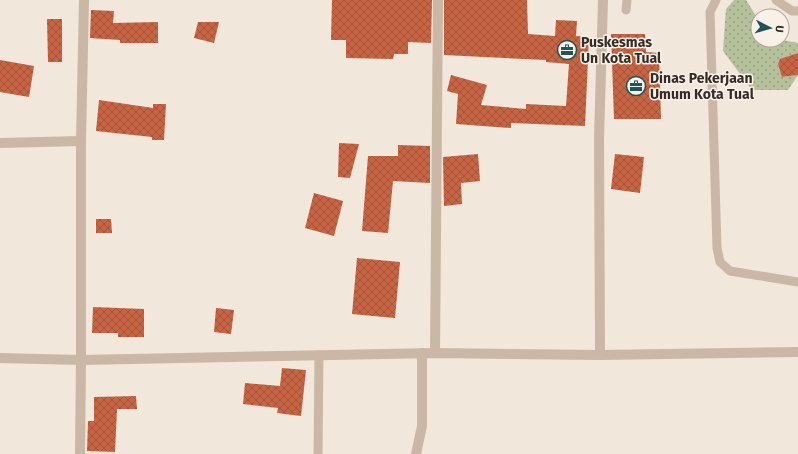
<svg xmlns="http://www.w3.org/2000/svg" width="798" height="454" font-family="'Fira Sans',sans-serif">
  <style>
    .grass { fill: url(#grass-dots) }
    .building { fill: url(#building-cross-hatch) }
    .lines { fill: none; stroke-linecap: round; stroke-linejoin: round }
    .lane { stroke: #cab7a6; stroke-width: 9 }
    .street { stroke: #cab7a6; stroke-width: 10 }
    .labels { text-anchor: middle; stroke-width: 3; stroke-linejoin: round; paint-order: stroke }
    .poi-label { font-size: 14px; font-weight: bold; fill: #362c27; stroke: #f9f1e7; text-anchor: start }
  </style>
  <defs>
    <pattern id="grass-dots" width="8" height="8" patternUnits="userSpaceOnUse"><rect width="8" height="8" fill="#b4c19b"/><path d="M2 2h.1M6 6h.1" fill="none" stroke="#939d7e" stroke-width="1.8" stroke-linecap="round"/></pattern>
    <pattern id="building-cross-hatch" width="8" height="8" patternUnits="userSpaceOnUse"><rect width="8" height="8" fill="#c76444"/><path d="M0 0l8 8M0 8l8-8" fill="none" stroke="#a25339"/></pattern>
  </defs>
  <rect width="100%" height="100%" fill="#f2e7db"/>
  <path class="grass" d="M 734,0 L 746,0 L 758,19 L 758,40 L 782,40 L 798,43 L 798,53 L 781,59 L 778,64 L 783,77 L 798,75 L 788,90 L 752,90 L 723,51 L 726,9 Z"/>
  <g class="building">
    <path d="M 332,0 L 432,0 L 431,43 L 408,42 L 408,54 L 394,54 L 393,59 L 346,58 L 346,40 L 331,40 Z"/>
    <path d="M 444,0 L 527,0 L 528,34 L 555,36 L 556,20 L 577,21 L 576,36 L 589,37 L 585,126 L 511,123 L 511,128 L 456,124 L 458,94 L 447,91 L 451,75 L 487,85 L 481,105 L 526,109 L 526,104 L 566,106 L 569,64 L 546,62 L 546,60 L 444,55 Z"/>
    <path d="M 91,10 L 114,11 L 113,23 L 158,22 L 158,43 L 120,43 L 120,40 L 90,38 Z"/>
    <path d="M 47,19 L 62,19 L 62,62 L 48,62 Z"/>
    <path d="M 198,22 L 219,22 L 214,43 L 194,38 Z"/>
    <path d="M 611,34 L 645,34 L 646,52 L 659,53 L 661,119 L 614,119 Z"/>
    <path d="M 798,53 L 798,75 L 782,77 L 778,64 L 780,59 Z"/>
    <path d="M 0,60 L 34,66 L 29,97 L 0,92 Z"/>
    <path d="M 99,100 L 153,108 L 153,104 L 166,104 L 164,140 L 152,140 L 152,137 L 96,131 Z"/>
    <path d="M 339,143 L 359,144 L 350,178 L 338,177 Z"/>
    <path d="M 398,145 L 430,146 L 430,183 L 393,181 L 388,233 L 362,231 L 368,156 L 398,156 Z"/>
    <path d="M 478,154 L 480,181 L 461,183 L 462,204 L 444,206 L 443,157 Z"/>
    <path d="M 615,154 L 644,157 L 640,193 L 611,189 Z"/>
    <path d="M 314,193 L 343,201 L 334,236 L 305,228 Z"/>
    <path d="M 96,219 L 111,219 L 112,233 L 96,233 Z"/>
    <path d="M 357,258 L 400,262 L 395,318 L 352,314 Z"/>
    <path d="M 93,307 L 144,309 L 144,337 L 118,337 L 118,333 L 92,333 Z"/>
    <path d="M 216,308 L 234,310 L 231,334 L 214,332 Z"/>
    <path d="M 282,368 L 306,370 L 301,416 L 277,413 L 278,408 L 243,404 L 245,383 L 280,386 Z"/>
    <path d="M 136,396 L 137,409 L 117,409 L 115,452 L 87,451 L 88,421 L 94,421 L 94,397 Z"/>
  </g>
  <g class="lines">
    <g class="lane">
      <path d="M 716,0 L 710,12 L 717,248 L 720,262 L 730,271 L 798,282"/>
      <path d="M 776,0 L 792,11 L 798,11"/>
      <path d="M 626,10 L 627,0"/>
      <path d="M 318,454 L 319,355"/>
    </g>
    <g class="street">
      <path d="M 0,143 L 81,141"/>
      <path d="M 435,353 L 438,0"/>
      <path d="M 600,355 L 599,138 L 603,0"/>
      <path d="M 0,358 L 81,360 L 81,141 L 84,0"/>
      <path d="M 80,454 L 81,360 L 435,353 L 600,355 L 798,352"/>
      <path d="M 416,454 L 422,426 L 422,353"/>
    </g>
  </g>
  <defs>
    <g id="office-ring" transform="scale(1)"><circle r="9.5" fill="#f9f1e7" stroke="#1d5458" stroke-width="1.5"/><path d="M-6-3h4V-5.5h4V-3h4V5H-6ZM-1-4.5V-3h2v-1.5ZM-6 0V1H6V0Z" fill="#1d5458"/></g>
  </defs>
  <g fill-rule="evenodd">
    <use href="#office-ring" x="567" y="50"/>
    <use href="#office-ring" x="636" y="86"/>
  </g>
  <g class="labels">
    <g class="poi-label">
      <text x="581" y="47">Puskesmas<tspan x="581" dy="16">Un Kota Tual</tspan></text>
      <text x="650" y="83">Dinas Pekerjaan<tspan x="650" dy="16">Umum Kota Tual</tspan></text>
    </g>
  </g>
  <g transform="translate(770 28) rotate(96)"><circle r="19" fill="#f9f1e7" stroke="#aba29a"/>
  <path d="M0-3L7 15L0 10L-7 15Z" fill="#1d5458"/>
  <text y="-6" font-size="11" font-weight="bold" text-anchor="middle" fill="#362c27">U</text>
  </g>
</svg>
